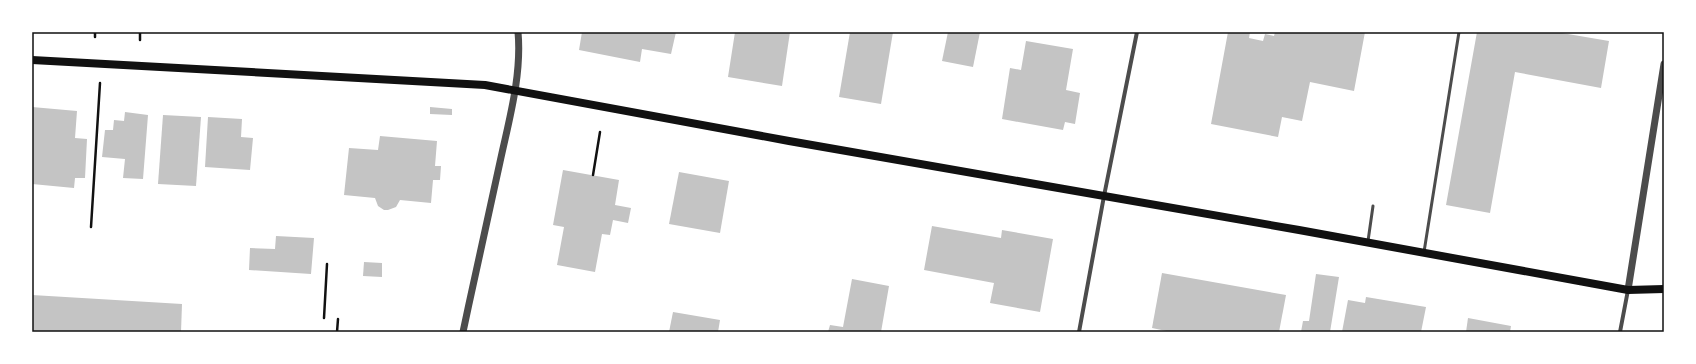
<svg xmlns="http://www.w3.org/2000/svg" width="1696" height="364" font-family="'Roboto Serif',serif">
  <style>
    .building { fill: #c4c4c4 }
    .lines { fill: none; stroke-linecap: round; stroke-linejoin: round }
    .path { stroke: #111; stroke-width: 2.5 }
    .service { stroke: #4c4c4c; stroke-width: 3 }
    .minor { stroke: #4c4c4c; stroke-width: 4 }
    .tertiary { stroke: #4c4c4c; stroke-width: 7 }
    .secondary { stroke: #111; stroke-width: 8 }
    .neatline { fill: none; stroke: #111; stroke-width: 1.5 }
  </style>
  <rect width="100%" height="100%" fill="#fff"/>
  <g class="building">
    <path d="M 582,32 L 676,32 L 671,54 L 642,49 L 640,62 L 579,50 Z"/>
    <path d="M 735,32 L 790,32 L 782,86 L 728,77 Z"/>
    <path d="M 850,32 L 893,32 L 881,104 L 839,97 Z"/>
    <path d="M 948,32 L 980,32 L 973,67 L 942,61 Z"/>
    <path d="M 1228,32 L 1250,32 L 1249,38 L 1263,41 L 1265,34 L 1274,36 L 1275,32 L 1365,32 L 1354,91 L 1310,82 L 1302,121 L 1282,117 L 1278,137 L 1211,124 Z"/>
    <path d="M 1477,32 L 1556,32 L 1609,41 L 1601,88 L 1515,72 L 1490,213 L 1446,205 Z"/>
    <path d="M 1026,41 L 1073,49 L 1066,90 L 1080,93 L 1075,124 L 1065,122 L 1063,130 L 1002,119 L 1010,68 L 1021,70 Z"/>
    <path d="M 32,107 L 77,111 L 75,138 L 87,139 L 85,178 L 75,178 L 74,188 L 32,184 Z"/>
    <path d="M 430,107 L 452,109 L 452,115 L 430,114 Z"/>
    <path d="M 125,112 L 148,115 L 143,179 L 123,178 L 125,159 L 102,157 L 105,130 L 113,130 L 114,120 L 124,121 Z"/>
    <path d="M 163,115 L 201,117 L 196,186 L 158,184 Z"/>
    <path d="M 208,117 L 242,119 L 241,137 L 253,138 L 250,170 L 205,167 Z"/>
    <path d="M 380,136 L 437,141 L 435,166 L 441,166 L 440,180 L 433,180 L 431,203 L 400,200 L 396,207 L 388,210 L 384,210 L 378,206 L 375,198 L 344,195 L 349,148 L 378,150 Z"/>
    <path d="M 563,170 L 619,180 L 615,205 L 631,208 L 628,223 L 613,220 L 610,235 L 602,234 L 595,272 L 557,265 L 564,227 L 553,225 Z"/>
    <path d="M 679,172 L 729,181 L 720,233 L 669,224 Z"/>
    <path d="M 932,226 L 1001,238 L 1002,230 L 1053,239 L 1040,312 L 990,303 L 994,283 L 924,270 Z"/>
    <path d="M 276,236 L 314,238 L 311,274 L 249,270 L 250,248 L 275,249 Z"/>
    <path d="M 364,262 L 382,263 L 382,277 L 363,276 Z"/>
    <path d="M 1162,273 L 1286,295 L 1279,332 L 1171,332 L 1152,328 Z"/>
    <path d="M 1316,274 L 1339,277 L 1330,332 L 1301,332 L 1303,321 L 1309,321 Z"/>
    <path d="M 852,279 L 889,286 L 881,332 L 828,332 L 830,325 L 843,327 Z"/>
    <path d="M 32,295 L 182,304 L 181,332 L 32,332 Z"/>
    <path d="M 1366,297 L 1426,307 L 1421,332 L 1342,332 L 1348,300 L 1365,303 Z"/>
    <path d="M 673,312 L 720,320 L 718,332 L 669,332 Z"/>
    <path d="M 1468,318 L 1511,326 L 1510,332 L 1466,332 Z"/>
  </g>
  <g class="lines">
    <g class="path">
      <path d="M 95,37 L 95,32"/>
      <path d="M 140,40 L 140,32"/>
      <path d="M 593,175 L 600,132"/>
      <path d="M 91,227 L 100,83"/>
      <path d="M 324,318 L 327,264"/>
      <path d="M 337,332 L 338,319"/>
    </g>
    <g class="service">
      <path d="M 1368,241 L 1373,206"/>
      <path d="M 1424,252 L 1459,32"/>
    </g>
    <g class="minor">
      <path d="M 1079,332 L 1104,196 L 1137,32"/>
      <path d="M 1620,332 L 1628,290"/>
    </g>
    <g class="tertiary">
      <path d="M 1628,290 L 1664,64"/>
      <path d="M 463,332 C 475,275 488,218 500,162 C 509,120 522,75 518,32"/>
    </g>
    <path class="secondary" d="M 32,60 L 485,85 L 789,141 L 1299,230 L 1628,290 L 1664,289"/>
  </g>
  <rect width="1696" height="364" fill="none" stroke="#ffffff" stroke-width="66"/>
  <rect x="33" y="33" width="1630" height="298" class="neatline"/>
</svg>
